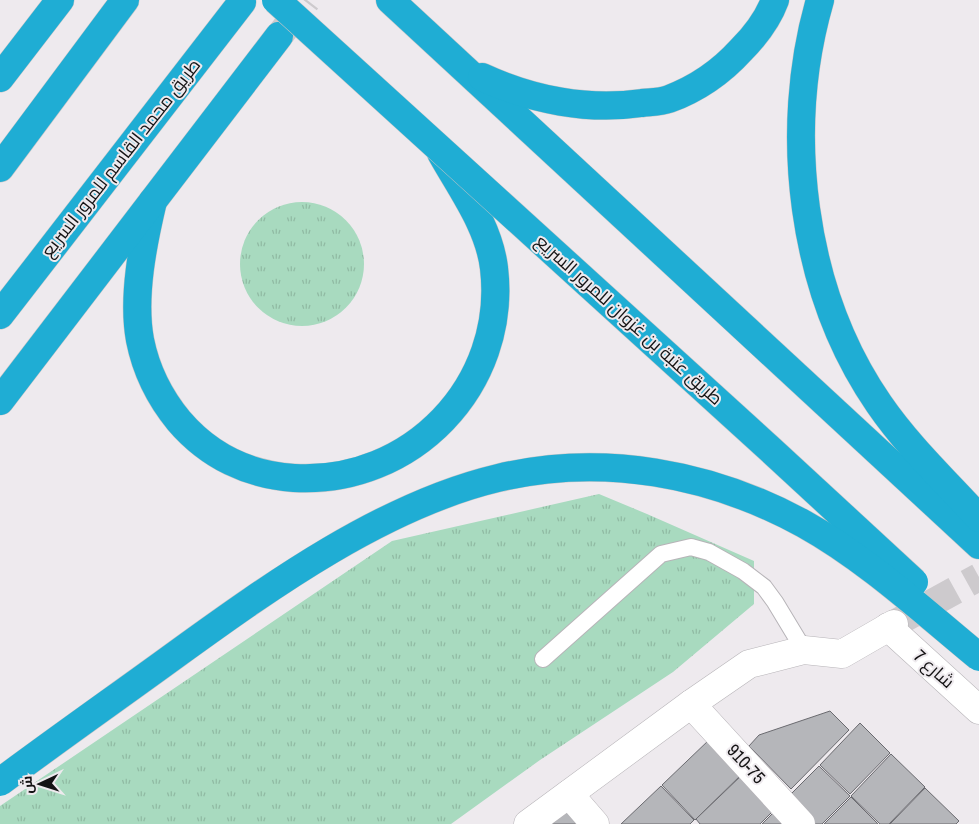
<svg xmlns="http://www.w3.org/2000/svg" width="979" height="824" font-family="'Archivo Narrow',Cairo,sans-serif">
  <style>
    .grass { fill: url(#grass-tufts) }
    .building { fill: #b5b6ba; stroke: #6a6a6f }
    .lines { fill: none; stroke-linecap: round; stroke-linejoin: round }
    .street-tunnel { stroke: #cdcacd; stroke-width: 28; stroke-dasharray: 28 14; stroke-linecap: butt }
    .highway-tunnel { stroke: #cdcacd; stroke-width: 28; stroke-dasharray: 28 14; stroke-linecap: butt }
    .lane-casing { stroke: #b7b4b8; stroke-width: 18 }
    .street-casing { stroke: #b7b4b8; stroke-width: 29 }
    .highway-casing { stroke: #c7c6c7; stroke-width: 29 }
    .lane { stroke: #fff; stroke-width: 16 }
    .street { stroke: #fff; stroke-width: 28 }
    .highway { stroke: #1fadd4; stroke-width: 28 }
    .highway-bridge-casing { stroke: #c7c6c7; stroke-width: 29; stroke-linecap: butt }
    .highway-bridge { stroke: #1fadd4; stroke-width: 28 }
    .labels { text-anchor: middle; stroke-width: 4; stroke-linejoin: round; paint-order: stroke }
    .street-label { font-size: 18px; fill: #141314; stroke: #eeeaee }
  </style>
  <defs>
    <pattern id="grass-tufts" width="24" height="20" patternUnits="userSpaceOnUse" patternTransform="scale(1.25)"><rect width="24" height="20" fill="#a8dabf"/><path d="M3 7l-1-3M5 7V3M7 7l1-3M15 17l-1-3M17 17v-4M19 17l1-3" fill="none" stroke="#90baa3"/></pattern>
  </defs>
  <rect width="100%" height="100%" fill="#eeeaee"/>
  <g class="grass">
    <circle cx="302" cy="264" r="62"/>
    <path d="M 599,494 L 647,514 L 754,561 L 754,604 L 673,672 L 540,760 L 451,824 L 0,824 L 0,806 L 392,541 Z"/>
  </g>
  <g class="building">
    <path d="M 830,711 L 849,730 L 791,789 L 749,746 L 759,735 Z"/>
    <path d="M 860,723 L 890,753 L 850,794 L 820,765 Z"/>
    <path d="M 710,739 L 743,773 L 695,820 L 662,785 Z"/>
    <path d="M 891,754 L 925,787 L 889,824 L 880,824 L 851,796 Z"/>
    <path d="M 819,766 L 850,796 L 822,824 L 815,824 L 788,797 Z"/>
    <path d="M 743,774 L 776,808 L 760,824 L 700,824 L 696,819 Z"/>
    <path d="M 661,786 L 694,820 L 690,824 L 621,824 Z"/>
    <path d="M 925,788 L 959,821 L 956,824 L 890,824 Z"/>
    <path d="M 851,797 L 878,824 L 824,824 Z"/>
    <path d="M 566,808 L 581,824 L 550,824 Z"/>
    <path d="M 777,809 L 792,824 L 762,824 Z"/>
  </g>
  <g class="lines">
    <path class="street-tunnel" d="M 894,624 L 979,577"/>
    <path class="highway-tunnel" d="M 280,35 L 307,0"/>
    <g class="lane-casing">
      <path id="lane" d="M 543,659 L 661,554 L 691,547 L 709,552 L 743,571 L 764,587 L 775,602 L 804,650"/>
    </g>
    <g class="street-casing">
      <g id="street">
        <path d="M 888,627 L 979,710"/>
        <path d="M 691,704 L 801,824"/>
        <path d="M 569,794 L 595,824"/>
        <path d="M 528,824 L 691,704 L 749,664 L 804,650 L 842,654 L 894,624"/>
      </g>
    </g>
    <g class="highway-casing">
      <g id="highway">
        <path d="M 390,0 L 979,545"/>
        <path d="M 820,0 C 782,131 801,291 879,404 C 907,445 945,481 979,518"/>
        <path d="M 482,77 C 532,100 588,111 642,103 C 651,102 661,102 669,99 C 696,89 721,72 741,50 C 755,36 768,19 775,0"/>
        <path d="M 0,78 L 60,0"/>
        <path d="M 0,168 L 125,0"/>
        <path d="M 153,201 C 143,243 132,297 140,340 C 146,370 160,398 179,421 C 209,456 249,475 294,478 C 411,485 508,385 494,268 C 489,226 461,189 441,153"/>
        <path d="M 0,315 L 242,2"/>
        <path d="M 0,401 L 279,36"/>
      </g>
    </g>
    <use href="#lane" class="lane"/>
    <use href="#street" class="street"/>
    <use href="#highway" class="highway"/>
    <g class="highway-bridge-casing">
      <g id="highway-bridge">
        <path d="M 276,0 L 771,450 L 914,582"/>
        <path d="M 0,782 C 59,738 119,696 178,653 C 272,585 384,505 498,478 C 602,453 711,473 804,524 C 867,559 923,611 979,657"/>
      </g>
    </g>
    <use href="#highway-bridge" class="highway-bridge"/>
  </g>
  <g class="labels">
    <g class="street-label">
      <text transform="translate(121 158) rotate(-52)" y="6">طريق محمد القاسم للمرور السريع</text>
      <text transform="translate(629 320) rotate(42)" y="6">طريق عتبة بن غزوان للمرور السريع</text>
      <text transform="translate(934 669) rotate(42)" y="6">شارع 7</text>
      <text transform="translate(746 764) rotate(47)" y="6">910-75</text>
    </g>
  </g>
  <g transform="translate(40 784) rotate(266)" stroke="#eeeaee" stroke-width="4" paint-order="stroke">
  <path d="M0-4L9 19L0 12L-9 19Z" fill="#141314"/>
  <text y="-8" font-size="14" font-weight="bold" text-anchor="middle" fill="#141314">ش</text>
  </g>
</svg>
